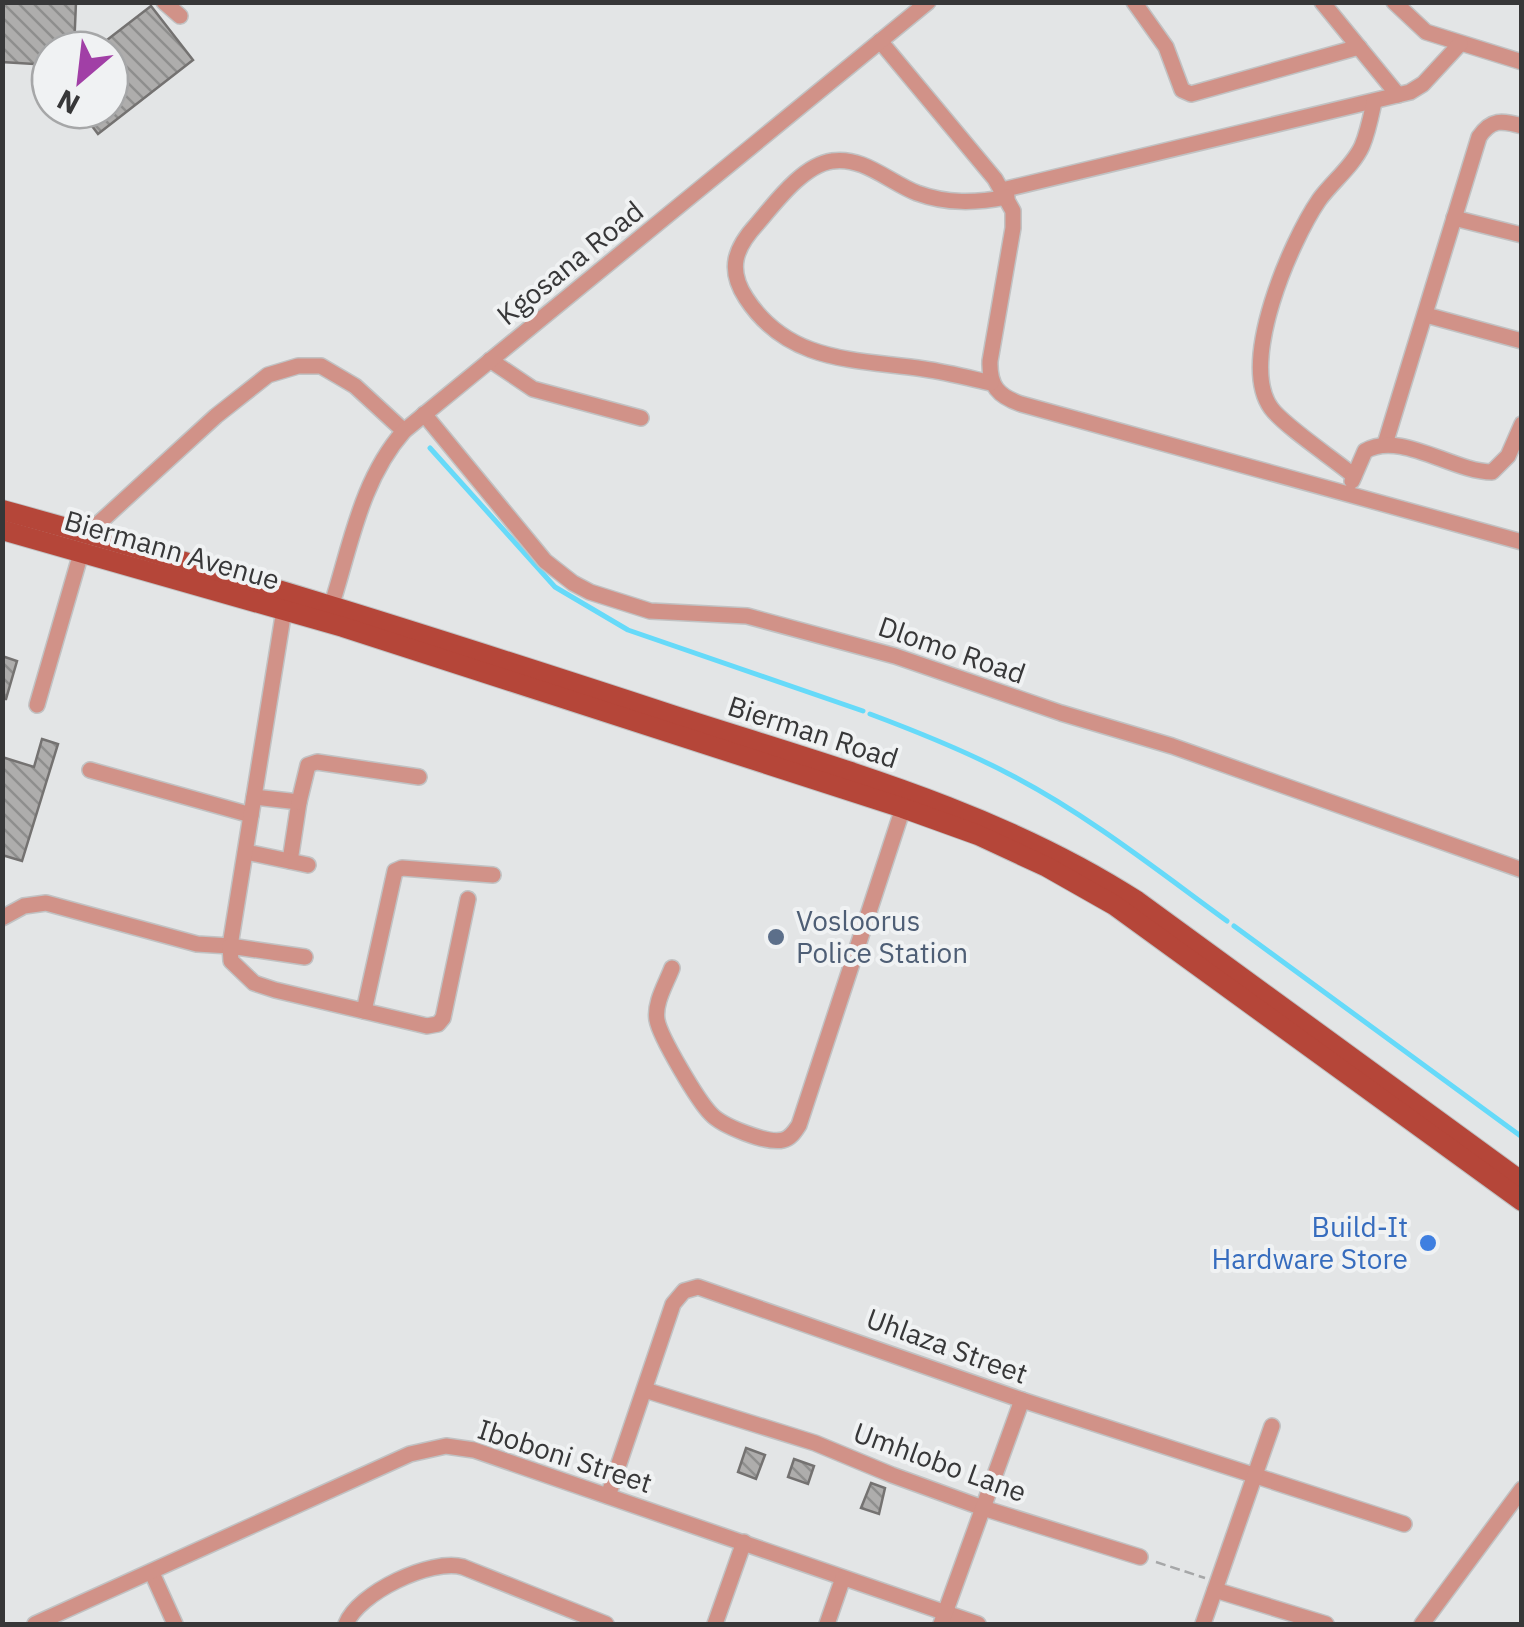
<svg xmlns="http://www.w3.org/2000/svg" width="1524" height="1627" font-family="'IBM Plex Sans',sans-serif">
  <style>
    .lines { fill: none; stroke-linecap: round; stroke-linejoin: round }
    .stream { stroke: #66daf9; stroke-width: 5 }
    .building { fill: url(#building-back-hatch); stroke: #747271; stroke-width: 2.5 }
    .minor-casing { stroke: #c1c2c3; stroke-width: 18 }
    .major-casing { stroke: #c1c2c3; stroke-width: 22 }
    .path { stroke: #a6a7a8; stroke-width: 2.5; stroke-dasharray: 10 5; stroke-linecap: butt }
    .minor { stroke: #d19288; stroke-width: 15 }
    .major { stroke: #b54639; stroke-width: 20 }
    .service-dot { fill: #5c6f8a; stroke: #f0f2f3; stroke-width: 4 }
    .shop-dot { fill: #3f7fe0; stroke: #f0f2f3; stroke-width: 4 }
    .labels { text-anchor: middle; stroke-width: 8; stroke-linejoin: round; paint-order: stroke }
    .street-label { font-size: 28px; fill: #373738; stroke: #f0f2f3 }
    .service-label { font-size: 28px; fill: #4e5e75; stroke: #f0f2f3; text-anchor: start }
    .shop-label { font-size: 28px; fill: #366cbe; stroke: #f0f2f3; text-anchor: end }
  </style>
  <defs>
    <pattern id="building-back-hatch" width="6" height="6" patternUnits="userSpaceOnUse" patternTransform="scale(2.5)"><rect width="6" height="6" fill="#aeadac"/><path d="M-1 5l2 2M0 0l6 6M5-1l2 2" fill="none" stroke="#8e8e8d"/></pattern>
  </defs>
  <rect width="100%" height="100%" fill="#e3e5e6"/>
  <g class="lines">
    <g class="stream">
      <path d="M 430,448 L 555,587 L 628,630 L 863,711"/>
      <path d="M 870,714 C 918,732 966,751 1011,775 C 1088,815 1157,870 1227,921"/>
      <path d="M 1234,926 L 1522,1137"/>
    </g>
  </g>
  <g class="building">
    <path d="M 2,2 L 76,2 L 74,50 L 50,50 L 50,65 L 2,62 Z"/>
    <path d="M 151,6 L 193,60 L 98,134 L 80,110 L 110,110 L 110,50 L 94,50 Z"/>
    <path d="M 2,656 L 17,661 L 6,699 L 2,699 Z"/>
    <path d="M 42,739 L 58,744 L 22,861 L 2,855 L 2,757 L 34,767 Z"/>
    <path d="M 746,1448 L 765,1455 L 756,1479 L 738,1472 Z"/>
    <path d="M 794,1459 L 814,1466 L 808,1484 L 788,1477 Z"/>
    <path d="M 871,1483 L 885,1488 L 879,1514 L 861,1508 Z"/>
  </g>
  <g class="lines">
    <g class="minor-casing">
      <g id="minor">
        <path d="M 164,2 L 180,16"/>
        <path d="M 1134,2 L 1166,47 L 1182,90 L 1191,94 L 1359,47"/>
        <path d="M 1322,2 L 1398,95"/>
        <path d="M 1394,2 L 1426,32 L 1522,62"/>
        <path d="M 880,41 L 995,179 L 1013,211 L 1013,228 L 990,361 C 989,386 998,396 1021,404 L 1522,542"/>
        <path d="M 1002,190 L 1410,92 L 1423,84 L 1460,44"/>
        <path d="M 1454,218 L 1522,235"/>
        <path d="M 1426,315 L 1522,341"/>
        <path d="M 490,360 L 533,389 L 641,418"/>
        <path d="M 991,383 C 969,378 946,372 924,369 C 857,359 789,364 746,298 C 727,269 735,248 757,224 C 775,203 803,165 832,161 C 863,156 889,182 917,193 C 947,204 976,203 1007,197"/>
        <path d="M 424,414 L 545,561 L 573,583 L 590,592 L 650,611 L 747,616 L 895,656 L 1061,713 L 1172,746 L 1522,870"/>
        <path d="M 1385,444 L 1479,137 C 1491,119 1502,120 1522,126"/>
        <path d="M 1354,476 C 1334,459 1284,426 1271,408 C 1238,362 1291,241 1319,200 C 1332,182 1353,166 1362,146 C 1368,132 1371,116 1374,102"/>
        <path d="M 1352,481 L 1365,451 C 1400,430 1453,472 1492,472 L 1508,456 L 1522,424"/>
        <path d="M 87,534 L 216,416 L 268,375 L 298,366 L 321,366 L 355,386 L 404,431"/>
        <path d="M 329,613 C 350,551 359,482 404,431 L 928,2"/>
        <path d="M 37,705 L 81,553"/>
        <path d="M 90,770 L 251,815"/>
        <path d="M 254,797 L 299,802 L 290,861"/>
        <path d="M 299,802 L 308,765 L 317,762 L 419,777"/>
        <path d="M 246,852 L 308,865"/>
        <path d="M 2,918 L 24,906 L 46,903 L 197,944 L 230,946 L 284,610"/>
        <path d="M 305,957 L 230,946 L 231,961 L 254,983 L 275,990 L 427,1026 L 438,1024 L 443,1018 L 468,899"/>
        <path d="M 672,968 C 666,984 654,1003 657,1020 C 660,1037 698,1101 711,1114 C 722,1126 767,1144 783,1140 C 791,1138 795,1131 799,1125 L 903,808"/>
        <path d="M 364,1011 L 395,871 L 402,868 L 493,875"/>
        <path d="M 645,1390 L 815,1443 L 892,1475 L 983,1508 L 1140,1557"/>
        <path d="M 608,1496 L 673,1304 L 684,1291 L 698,1287 L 1022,1400 L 1404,1524"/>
        <path d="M 152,1573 L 175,1624"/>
        <path d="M 1215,1590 L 1326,1624"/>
        <path d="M 35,1624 L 410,1454 L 446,1446 L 474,1450 L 978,1624"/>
        <path d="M 346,1624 C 358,1593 431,1558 463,1567 L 606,1624"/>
        <path d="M 715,1624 L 744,1542"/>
        <path d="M 827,1624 L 843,1578"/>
        <path d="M 941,1624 L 1022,1400"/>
        <path d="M 1203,1624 L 1272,1426"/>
        <path d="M 1422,1624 L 1522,1489"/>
      </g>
    </g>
    <g class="major-casing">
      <g id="major">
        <path d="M 2,510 C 229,572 452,643 675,716 C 833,767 996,810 1137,901 L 1522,1182"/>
        <path d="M 2,530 L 343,627 L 903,808 L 978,835 L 1047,867 L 1114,905 L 1522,1201"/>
      </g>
    </g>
    <path class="path" d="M 1156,1562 L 1205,1578"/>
    <use href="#minor" class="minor"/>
    <use href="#major" class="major"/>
  </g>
  <circle class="service-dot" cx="776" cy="937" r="10"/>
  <circle class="shop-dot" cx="1428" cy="1243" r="10"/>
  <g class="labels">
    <g class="street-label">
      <text transform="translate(570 263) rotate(-39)" y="10">Kgosana Road</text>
      <text transform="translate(172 550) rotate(16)" y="10">Biermann Avenue</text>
      <text transform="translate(952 650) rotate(19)" y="10">Dlomo Road</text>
      <text transform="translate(813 732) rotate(18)" y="10">Bierman Road</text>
      <text transform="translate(947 1346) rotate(20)" y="10">Uhlaza Street</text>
      <text transform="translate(565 1456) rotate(18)" y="10">Iboboni Street</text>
      <text transform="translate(940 1462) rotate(20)" y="10">Umhlobo Lane</text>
    </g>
    <g class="service-label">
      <text x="796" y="931">Vosloorus<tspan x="796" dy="32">Police Station</tspan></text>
    </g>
    <g class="shop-label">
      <text x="1408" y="1237">Build-It<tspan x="1408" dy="32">Hardware Store</tspan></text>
    </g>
  </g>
  <rect width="1524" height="1627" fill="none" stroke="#373738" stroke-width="10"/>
  <g transform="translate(80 80) rotate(208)"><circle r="48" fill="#f0f2f3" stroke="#a6a7a8" stroke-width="2.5"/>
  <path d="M0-8L18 38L0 25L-18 38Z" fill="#a13fa6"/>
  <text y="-15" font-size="28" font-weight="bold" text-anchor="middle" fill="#373738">N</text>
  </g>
</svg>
